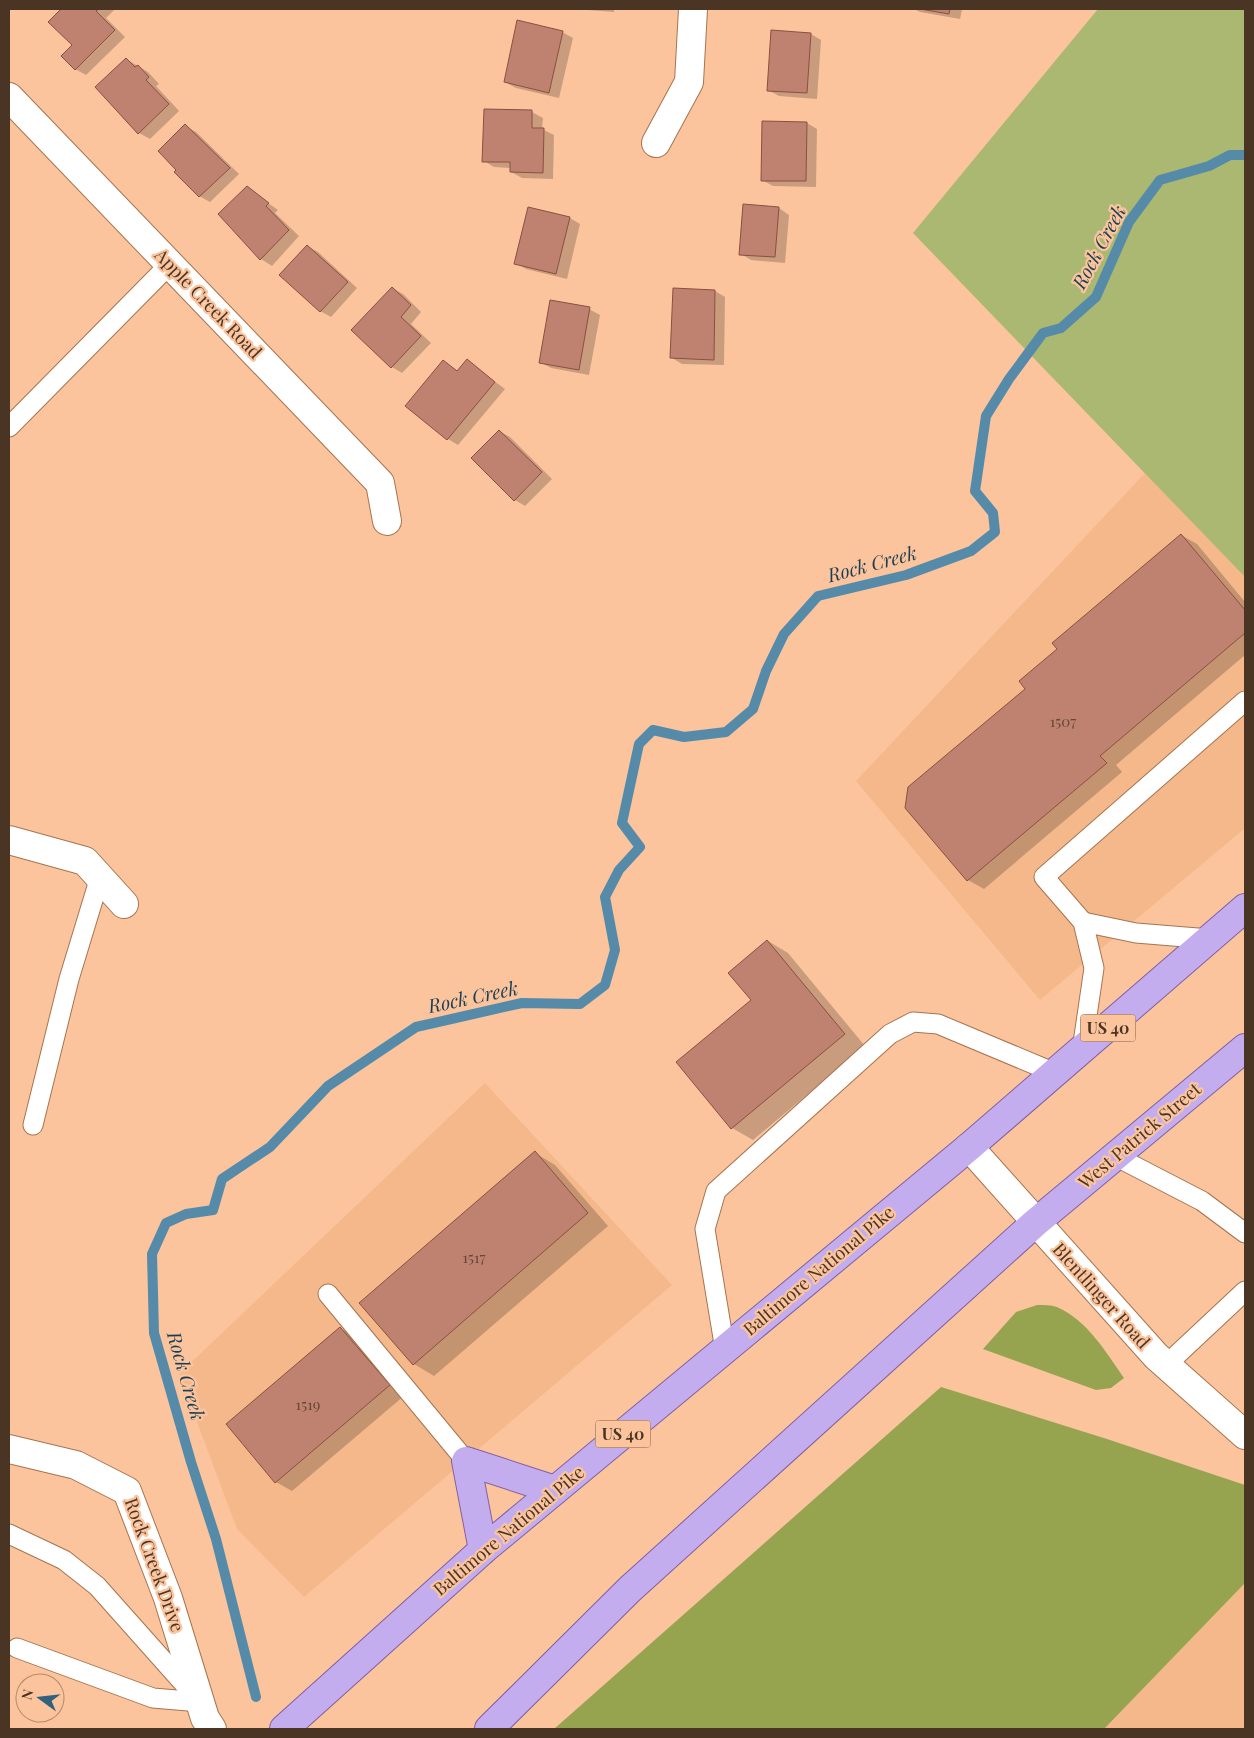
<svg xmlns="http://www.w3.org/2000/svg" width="1254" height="1738" font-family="'Playfair Display',serif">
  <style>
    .built { fill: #f5b88b }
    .green { fill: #aab872 }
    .forest { fill: #96a450 }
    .shadow { fill: #0003 }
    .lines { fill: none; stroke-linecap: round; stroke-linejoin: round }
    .stream { stroke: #558aa9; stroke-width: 10 }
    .building { fill: #c08270; stroke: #89503f }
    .lane-casing { stroke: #a6744f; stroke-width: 21 }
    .street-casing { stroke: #a6744f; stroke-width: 30 }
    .secondary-casing { stroke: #a6744f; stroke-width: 30 }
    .primary-casing { stroke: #7f60a0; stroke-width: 30 }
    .lane { stroke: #fff; stroke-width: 19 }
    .street { stroke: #fff; stroke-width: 28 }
    .secondary { stroke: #fff; stroke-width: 28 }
    .primary { stroke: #c4adee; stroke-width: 28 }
    .labels { text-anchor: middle; stroke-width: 4.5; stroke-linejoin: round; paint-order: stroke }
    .number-label { font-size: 15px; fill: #684838 }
    .shield { fill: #fbc49d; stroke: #7f6049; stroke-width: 1 }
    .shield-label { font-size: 16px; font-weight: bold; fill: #4a3525 }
    .street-label { font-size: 18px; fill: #4a3525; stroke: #fbc49d }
    .water-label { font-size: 19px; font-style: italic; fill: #193e54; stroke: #fbc49d }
  </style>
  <rect width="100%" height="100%" fill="#fbc49d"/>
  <g class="built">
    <path d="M 1145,473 L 1245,577 L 1245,828 L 1040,1000 L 856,781 Z"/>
    <path d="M 485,1083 L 672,1285 L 304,1597 L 237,1529 L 179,1374 Z"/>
    <path d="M 1245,1583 L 1245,1729 L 1104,1729 Z"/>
  </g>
  <path class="green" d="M 1098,9 L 1245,9 L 1245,577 L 913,233 Z"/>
  <g class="forest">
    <path d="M 1037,1305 C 1044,1305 1051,1305 1057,1307 C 1087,1320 1106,1352 1124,1378 L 1111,1388 L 1096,1390 L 983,1349 L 1016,1312 Z"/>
    <path d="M 941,1387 L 1107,1439 L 1245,1485 L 1245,1583 L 1104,1729 L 554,1729 Z"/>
  </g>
  <g class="shadow">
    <path d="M 63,9 L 115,9 L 106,18 L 125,37 L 86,75 L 75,69 L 74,45 L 50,22 Z"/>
    <path d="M 574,9 L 614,9 L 614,12 Z"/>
    <path d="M 914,9 L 962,9 L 960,19 L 920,12 Z"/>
    <path d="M 562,32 L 573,38 L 559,98 L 516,88 L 505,82 Z"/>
    <path d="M 811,34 L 821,40 L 817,99 L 779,96 L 768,90 Z"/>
    <path d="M 126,59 L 148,72 L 159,84 L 156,86 L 179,111 L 150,139 L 139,133 L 96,88 Z"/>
    <path d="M 485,110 L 532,112 L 543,118 L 542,129 L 554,135 L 553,179 L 522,178 L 511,172 L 511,168 L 494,167 L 484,161 Z"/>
    <path d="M 807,123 L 817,129 L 816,187 L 773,186 L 762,180 Z"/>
    <path d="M 185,126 L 196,132 L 239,174 L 210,202 L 199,196 Z"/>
    <path d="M 247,188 L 278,210 L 275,213 L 299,236 L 272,266 L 261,259 L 220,214 Z"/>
    <path d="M 779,208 L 789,215 L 785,263 L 751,260 L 741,254 Z"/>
    <path d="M 570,218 L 580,224 L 567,279 L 526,269 L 516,263 Z"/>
    <path d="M 307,246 L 318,252 L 357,288 L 331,317 L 320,311 Z"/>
    <path d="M 392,288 L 403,294 L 421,312 L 411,324 L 431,343 L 402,373 L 392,367 Z"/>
    <path d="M 715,291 L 725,297 L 724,365 L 682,364 L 672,358 Z"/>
    <path d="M 589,309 L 600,315 L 589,375 L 551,368 L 540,362 Z"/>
    <path d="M 443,361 L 458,371 L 467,361 L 505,389 L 458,445 L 448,439 Z"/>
    <path d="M 499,431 L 510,437 L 552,479 L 525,506 L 515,500 Z"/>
    <path d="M 1181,535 L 1197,544 L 1245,602 L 1245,655 L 1116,765 L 1122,772 L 984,889 L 968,880 L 907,807 L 1026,689 L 1059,649 Z"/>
    <path d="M 768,941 L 788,953 L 865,1046 L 753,1140 L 732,1128 L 752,1000 Z"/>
    <path d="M 535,1153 L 555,1165 L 608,1226 L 434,1376 L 414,1364 Z"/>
    <path d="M 340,1328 L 356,1338 L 405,1395 L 292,1491 L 276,1482 Z"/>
  </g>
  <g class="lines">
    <path class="stream" d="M 256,1697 L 216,1539 L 191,1462 L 154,1333 L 152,1254 L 166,1223 L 186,1214 L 213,1210 L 222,1179 L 270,1147 L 328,1086 L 416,1027 L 522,1003 L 580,1004 L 605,985 L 615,950 L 605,897 L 619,870 L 640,847 L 622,823 L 639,744 L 653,730 L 684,737 L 726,732 L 753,709 L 766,671 L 784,634 L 818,596 L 906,575 L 971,551 L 995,532 L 993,513 L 975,491 L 986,416 L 1009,379 L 1043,333 L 1061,328 L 1096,297 L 1129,222 L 1160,180 L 1209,166 L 1230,155 L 1245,155"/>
  </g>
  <g class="building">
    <path d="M 61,9 L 99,9 L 96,11 L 115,30 L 75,70 L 61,56 L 72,45 L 48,22 Z"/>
    <path d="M 920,9 L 950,9 L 949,14 Z"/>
    <path d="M 517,20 L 563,31 L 549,93 L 504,82 Z"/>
    <path d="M 771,30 L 811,33 L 807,93 L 767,91 Z"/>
    <path d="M 126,58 L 135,67 L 138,65 L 149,77 L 146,80 L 169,104 L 138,134 L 95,87 Z"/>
    <path d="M 484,109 L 532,110 L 532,128 L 544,128 L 543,173 L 510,172 L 510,162 L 482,162 Z"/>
    <path d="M 762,121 L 807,122 L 806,181 L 761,181 Z"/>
    <path d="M 185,124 L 230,168 L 199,197 L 174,172 L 176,170 L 158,151 Z"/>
    <path d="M 247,186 L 269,203 L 266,206 L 289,230 L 260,260 L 218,214 Z"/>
    <path d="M 743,204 L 779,207 L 775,257 L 739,255 Z"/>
    <path d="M 528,207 L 570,217 L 556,274 L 514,264 Z"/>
    <path d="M 307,245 L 348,282 L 320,312 L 279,275 Z"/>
    <path d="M 392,287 L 411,305 L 401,317 L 421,336 L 391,368 L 351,330 Z"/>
    <path d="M 673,288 L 715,290 L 714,360 L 670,358 Z"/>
    <path d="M 550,300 L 590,307 L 579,370 L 539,363 Z"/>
    <path d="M 467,359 L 495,382 L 447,440 L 405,406 L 443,360 L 457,371 Z"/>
    <path d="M 499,430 L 542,472 L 514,501 L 471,458 Z"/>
    <path d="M 1181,534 L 1245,610 L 1245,633 L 1100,756 L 1107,763 L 967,881 L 905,808 L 908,787 L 1025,689 L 1019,681 L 1057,649 L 1052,643 Z"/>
    <path d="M 767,940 L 845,1034 L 731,1129 L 676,1062 L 751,1000 L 728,973 Z"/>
    <path d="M 535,1151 L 588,1213 L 413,1365 L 359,1303 Z"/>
    <path d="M 340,1327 L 390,1385 L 275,1483 L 226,1424 Z"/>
  </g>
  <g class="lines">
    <g class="lane-casing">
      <g id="lane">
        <path d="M 9,427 L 170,264"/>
        <path d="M 1083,922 L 1136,933 L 1210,939"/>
        <path d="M 1082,1050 L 1094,968 L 1083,922 L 1044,877 L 1245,701"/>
        <path d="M 33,1125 L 69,979 L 100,877"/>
        <path d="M 1115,1156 L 1202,1201 L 1245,1233"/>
        <path d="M 328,1294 L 466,1461"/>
        <path d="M 725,1350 L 705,1229 L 716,1191 L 890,1034 L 913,1022 L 938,1024 L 1055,1073"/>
        <path d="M 1166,1365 L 1245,1291"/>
        <path d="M 9,1534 L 64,1560 L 97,1586 L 194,1695"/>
        <path d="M 17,1648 L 153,1698 L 200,1702"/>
      </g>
    </g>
    <g class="street-casing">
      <g id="street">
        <path d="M 9,97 L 380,483 L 387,521"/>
        <path d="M 656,143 L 689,82 L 693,9"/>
        <path d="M 9,840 L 85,861 L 124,904"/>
        <path d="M 9,1449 L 76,1465 L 127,1491 L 168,1598 L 205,1718 L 212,1729"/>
      </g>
    </g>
    <g class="secondary-casing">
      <path id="secondary" d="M 969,1147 L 1156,1356 L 1245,1435"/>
    </g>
    <g class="primary-casing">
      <g id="primary">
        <path d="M 483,1550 L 466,1461 L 555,1490"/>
        <path d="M 284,1729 L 483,1550 L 969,1147 L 1245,908"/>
        <path d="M 489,1729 L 630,1589 L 1035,1223 L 1245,1048"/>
      </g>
    </g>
    <use href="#lane" class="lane"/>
    <use href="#street" class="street"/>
    <use href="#secondary" class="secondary"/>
    <use href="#primary" class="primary"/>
  </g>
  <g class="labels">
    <g class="number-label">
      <text x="1063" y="727">1507</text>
      <text x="474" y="1263">1517</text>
      <text x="308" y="1410">1519</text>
    </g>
    <g class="shield">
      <rect x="1080.5" y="1014.5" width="55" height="27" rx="4"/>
      <rect x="595.5" y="1420.5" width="55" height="27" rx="4"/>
    </g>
    <g class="shield-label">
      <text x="1108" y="1034">US 40</text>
      <text x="623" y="1440">US 40</text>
    </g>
    <g class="street-label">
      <text transform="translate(208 304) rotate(46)" y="6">Apple Creek Road</text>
      <text transform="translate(1140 1136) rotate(-40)" y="6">West Patrick Street</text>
      <text transform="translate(819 1271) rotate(-40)" y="6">Baltimore National Pike</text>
      <text transform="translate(1101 1296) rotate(48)" y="6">Blentlinger Road</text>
      <text transform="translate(509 1531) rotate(-40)" y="6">Baltimore National Pike</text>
      <text transform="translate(154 1565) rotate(70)" y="6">Rock Creek Drive</text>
    </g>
    <g class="water-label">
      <text transform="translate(1099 247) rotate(-62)" y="7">Rock Creek</text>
      <text transform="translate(872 564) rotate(-15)" y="7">Rock Creek</text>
      <text transform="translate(473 997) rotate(-12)" y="7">Rock Creek</text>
      <text transform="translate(186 1376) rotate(74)" y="7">Rock Creek</text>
    </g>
  </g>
  <rect width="1254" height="1738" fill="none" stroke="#4a3525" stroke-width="20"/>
  <g transform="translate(40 1698) rotate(285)"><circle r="24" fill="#fbc49d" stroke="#b48b6d"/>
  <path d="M0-4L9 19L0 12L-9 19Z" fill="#30617f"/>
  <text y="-8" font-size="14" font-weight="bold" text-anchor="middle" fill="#4a3525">N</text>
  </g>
</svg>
